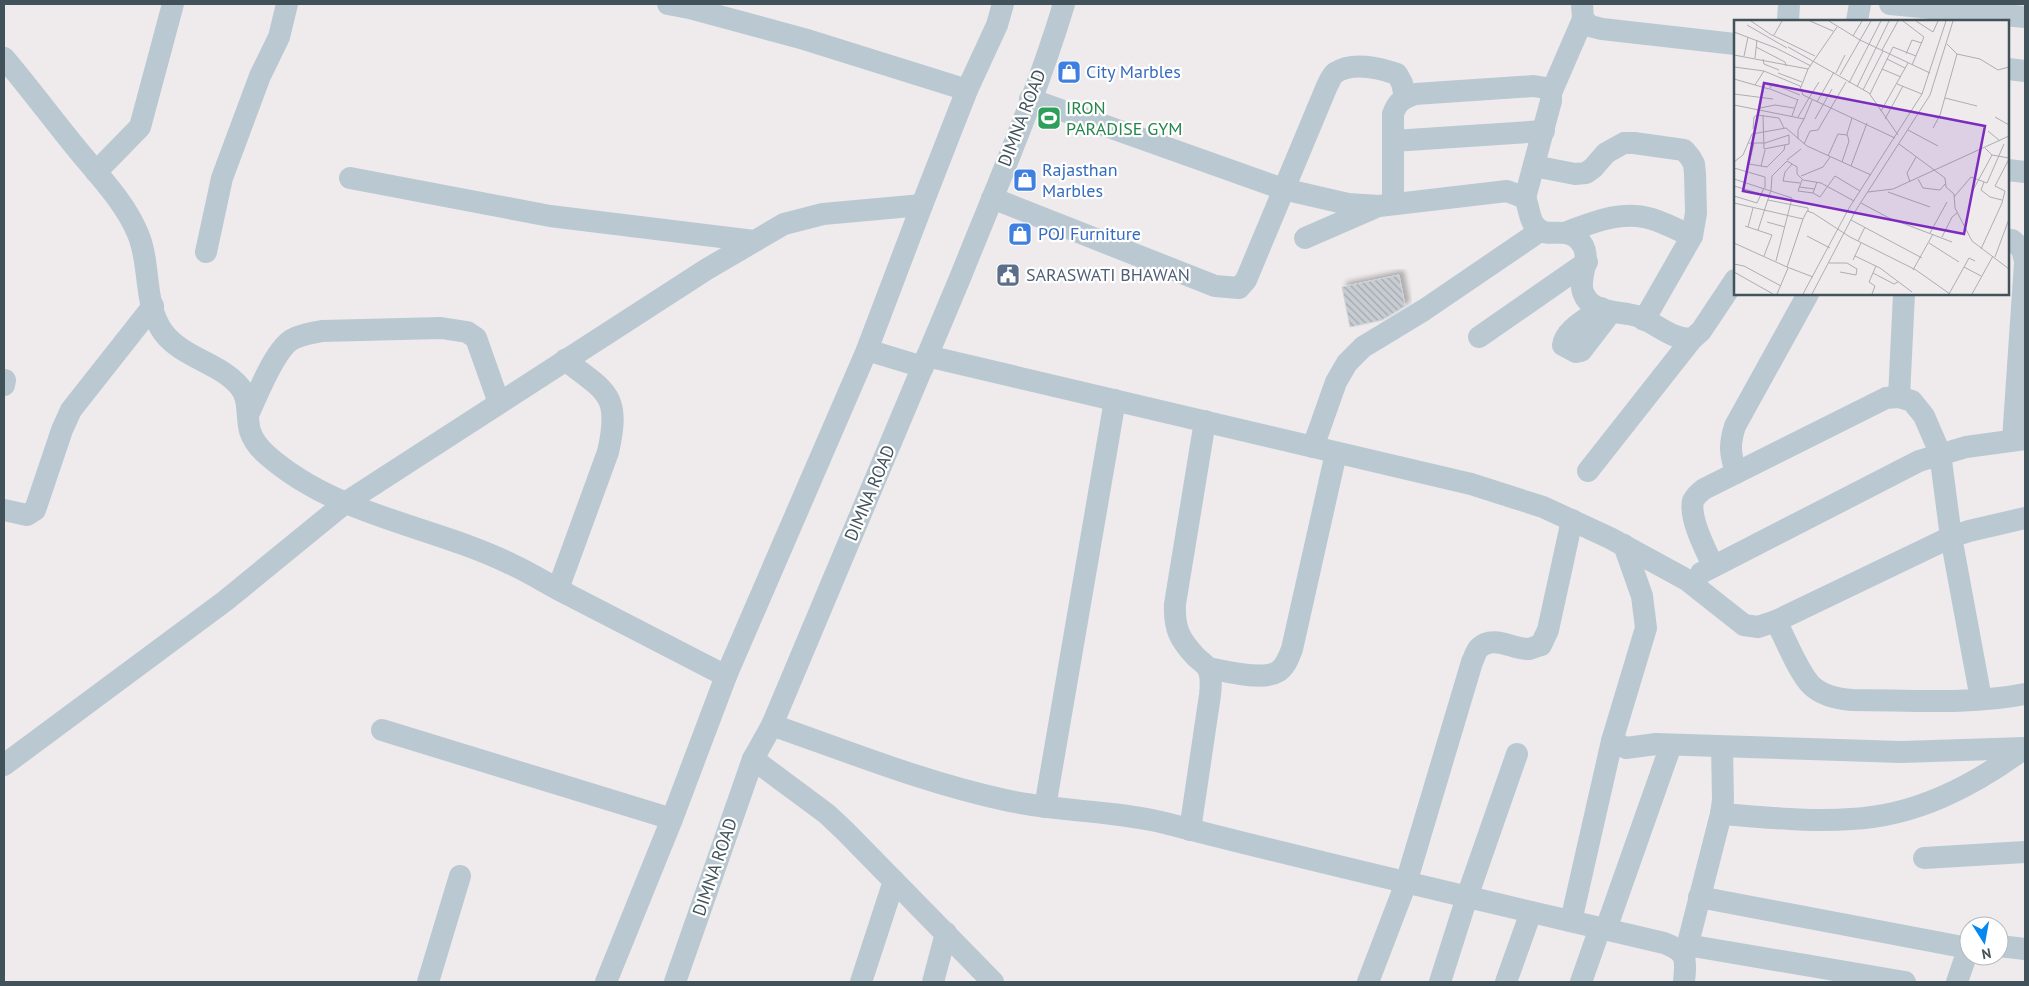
<svg xmlns="http://www.w3.org/2000/svg" width="2029" height="986" font-family="'PT Sans',sans-serif">
  <style>
    .building { fill: url(#building-back-hatch); stroke: #cfd3d9; filter: url(#shadow) }
    .lines { fill: none; stroke-linecap: round; stroke-linejoin: round }
    .minor { stroke: #bac9d1; stroke-width: 22 }
    .labels { text-anchor: middle; stroke-width: 4.5; stroke-linejoin: round; paint-order: stroke }
    .shop-label { font-size: 18px; fill: #366cbe; stroke: #fff; text-anchor: start }
    .leisure-label { font-size: 18px; fill: #27864d; stroke: #fff; text-anchor: start }
    .street-label { font-size: 18px; fill: #42525b; stroke: #fff }
    .service-label { font-size: 18px; fill: #4e5e75; stroke: #fff; text-anchor: start }
    .inset-road { fill: none; stroke: #aaaeb2; stroke-width: 1 }
    .view { fill: #7b2cbf; fill-opacity: 0.15; stroke: #7b2cbf; stroke-width: 2.5 }
    .inset-edge { fill: none; stroke: #42525b; stroke-width: 2.5 }
  </style>
  <defs>
    <pattern id="building-back-hatch" width="6" height="6" patternUnits="userSpaceOnUse" patternTransform="scale(1.25)"><rect width="6" height="6" fill="#c7ccd2"/><path d="M-1 5l2 2M0 0l6 6M5-1l2 2" fill="none" stroke="#a3a8ad"/></pattern>
    <filter id="shadow"><feDropShadow dx="4.5" dy="-4.5" stdDeviation="2.5" flood-color="#0004"/></filter>
  </defs>
  <rect width="100%" height="100%" fill="#efebec"/>
  <path class="building" d="M 1399,275 L 1405,306 L 1382,320 L 1350,327 L 1342,287 Z"/>
  <g class="lines">
    <g class="minor">
      <path d="M 668,4 L 689,8 L 804,39 L 967,90"/>
      <path d="M 1582,4 L 1583,19 L 1590,26 L 1602,29 L 1735,44"/>
      <path d="M 1890,4 L 2025,17"/>
      <path d="M 1788,21 L 1789,4"/>
      <path d="M 1857,21 L 1860,4"/>
      <path d="M 4,58 C 28,86 50,116 73,144 C 96,173 124,200 138,234 C 151,264 143,304 163,332 C 182,358 221,363 240,387 C 250,399 246,417 250,431 C 253,440 260,449 267,455 C 336,516 431,525 511,564 C 531,573 549,585 569,595 C 621,622 673,649 726,676"/>
      <path d="M 2008,69 L 2025,71"/>
      <path d="M 1551,93 L 1583,19"/>
      <path d="M 1030,99 L 1283,189 L 1348,204 L 1379,206 L 1507,191 L 1525,198 C 1529,206 1529,219 1535,226 C 1547,240 1562,226 1577,238 C 1596,256 1577,274 1583,292 C 1590,314 1620,311 1637,316 C 1656,323 1672,340 1692,339 L 1701,331 L 1735,280"/>
      <path d="M 1393,141 L 1544,131"/>
      <path d="M 1534,166 L 1575,174 L 1586,173 L 1593,168 L 1606,153 L 1624,143 L 1634,143 L 1684,150 L 1690,157 L 1694,164 L 1695,174 L 1696,213 L 1692,236 L 1644,320"/>
      <path d="M 2008,170 L 2025,172"/>
      <path d="M 96,172 L 140,127 L 173,4"/>
      <path d="M 350,178 L 550,216 L 754,241"/>
      <path d="M 992,198 L 1215,286 L 1239,288 L 1246,280 L 1327,86 C 1329,82 1332,75 1335,73 C 1353,61 1379,68 1397,74 L 1402,83 L 1405,97"/>
      <path d="M 1393,204 L 1393,114 C 1397,102 1403,98 1415,94 L 1534,86 L 1545,88 L 1551,93 L 1551,101 L 1525,198"/>
      <path d="M 1567,232 C 1589,224 1612,214 1636,216 C 1655,217 1675,229 1692,236"/>
      <path d="M 1305,238 L 1374,208"/>
      <path d="M 2008,240 L 2012,240 L 2022,249 L 2025,261"/>
      <path d="M 206,252 L 222,178 L 260,76 L 279,37 L 287,4"/>
      <path d="M 1601,308 C 1589,318 1565,329 1563,345 L 1576,352 L 1581,351 L 1611,312"/>
      <path d="M 1479,337 L 1587,262"/>
      <path d="M 867,350 L 923,367"/>
      <path d="M 927,356 L 1471,484 L 1543,507 L 1610,538 L 1687,580 L 1744,625 L 1758,627 L 1776,621 L 1951,537 L 1969,531 L 2025,518"/>
      <path d="M 4,385 L 5,380"/>
      <path d="M 1899,397 L 1904,294"/>
      <path d="M 248,415 C 257,396 275,348 293,339 C 302,334 312,333 322,331 L 441,328 L 467,332 L 476,338 L 499,403"/>
      <path d="M 2013,440 L 2025,263"/>
      <path d="M 1313,447 L 1336,382 L 1347,363 L 1363,347 L 1424,310 L 1540,231"/>
      <path d="M 1588,471 L 1692,339"/>
      <path d="M 1736,473 C 1730,453 1729,445 1735,426 L 1808,294"/>
      <path d="M 4,510 L 27,515 L 35,510 L 62,430 L 71,410 L 153,306"/>
      <path d="M 1713,566 C 1706,550 1689,519 1693,501 C 1695,497 1700,492 1704,489 L 1886,398 L 1899,397 L 1912,401 L 1924,416 L 1940,453 L 1951,537 L 1981,699"/>
      <path d="M 1701,573 L 1919,461 L 1966,447 L 2025,439"/>
      <path d="M 558,589 L 608,452 C 621,395 607,392 565,360"/>
      <path d="M 1776,621 C 1785,638 1799,674 1812,686 C 1823,696 1838,699 1852,700 C 1908,700 1970,705 2025,694"/>
      <path d="M 1208,668 C 1225,671 1262,681 1277,672 C 1285,668 1289,657 1292,649 L 1336,453"/>
      <path d="M 772,725 C 849,752 926,783 1005,800 C 1058,812 1113,810 1165,823 C 1331,866 1498,904 1664,943 C 1688,952 1686,959 1684,982"/>
      <path d="M 382,730 L 672,819"/>
      <path d="M 1612,741 L 1646,628 L 1642,596 L 1624,545"/>
      <path d="M 753,759 L 827,814 L 845,831 L 993,982"/>
      <path d="M 4,765 L 225,601 L 345,503 L 707,269 L 784,224 L 823,214 L 922,205"/>
      <path d="M 1045,807 L 1115,400"/>
      <path d="M 1721,814 C 1764,817 1808,822 1851,819 C 1916,816 1973,786 2025,748"/>
      <path d="M 1190,830 L 1210,695 C 1211,686 1212,675 1207,667 C 1204,663 1199,660 1196,657 C 1179,639 1174,628 1175,604 L 1205,421"/>
      <path d="M 1924,858 L 2025,852"/>
      <path d="M 1699,897 L 1968,948"/>
      <path d="M 1571,921 L 1612,741 L 1626,748 L 1656,744 L 1901,752 L 2025,748"/>
      <path d="M 1606,929 L 1671,745"/>
      <path d="M 1687,945 L 1905,982"/>
      <path d="M 1999,946 L 2025,949"/>
      <path d="M 1685,955 L 1721,814 L 1723,800 L 1722,747"/>
      <path d="M 428,982 L 460,876"/>
      <path d="M 606,982 L 672,819 L 726,676 L 867,350 L 922,205 L 967,90 L 997,25 L 1003,4"/>
      <path d="M 675,982 L 753,759 L 772,725 C 835,576 898,427 960,278 C 996,188 1036,97 1064,4"/>
      <path d="M 861,982 L 894,881"/>
      <path d="M 933,982 L 946,933"/>
      <path d="M 1368,982 L 1406,883 L 1472,662 C 1474,658 1476,651 1479,648 C 1493,634 1514,650 1529,649 C 1533,648 1537,646 1541,645 L 1548,630 L 1572,520"/>
      <path d="M 1440,982 L 1467,897 L 1517,754"/>
      <path d="M 1506,982 L 1531,912"/>
      <path d="M 1581,982 L 1600,928"/>
      <path d="M 1957,982 L 1969,947"/>
    </g>
  </g>
  <defs>
    <g id="shop-square" transform="scale(1.25)"><rect x="-9" y="-9" width="18" height="18" rx="4" fill="#3f7fe0" stroke="#fff"/><path d="M-5-2.5h2.3a2.7 3.5 0 0 1 5.4 0H5L5.5 6h-11ZM-1.5-2.5h3a1.5 2.3 0 0 0-3 0Z" fill="#fff"/></g>
    <g id="stadium-square" transform="scale(1.25)"><rect x="-9" y="-9" width="18" height="18" rx="4" fill="#2e9e5b" stroke="#fff"/><path d="M0-5a6.5 5 0 1 0 0 10a6.5 5 0 1 0 0-10ZM-3.5-1.8h7v3.6h-7Z" fill="#fff"/></g>
    <g id="civic-square" transform="scale(1.25)"><rect x="-9" y="-9" width="18" height="18" rx="4" fill="#5c6f8a" stroke="#fff"/><path d="M-.6-6.5H3V-4.5H.6V-3L4-1V1h2V6H-6V1h2V-1L-.6-3ZM-1.2 2.5V6h2.4V2.5Z" fill="#fff"/></g>
  </defs>
  <g fill-rule="evenodd">
    <use href="#shop-square" x="1069" y="72"/>
    <use href="#stadium-square" x="1049" y="118"/>
    <use href="#shop-square" x="1025" y="180"/>
    <use href="#shop-square" x="1020" y="234"/>
    <use href="#civic-square" x="1008" y="275"/>
  </g>
  <g class="labels">
    <g class="shop-label">
      <text x="1086" y="78">City Marbles</text>
      <text x="1042" y="176">Rajasthan<tspan x="1042" dy="21">Marbles</tspan></text>
      <text x="1038" y="240">POJ Furniture</text>
    </g>
    <g class="leisure-label">
      <text x="1066" y="114">IRON<tspan x="1066" dy="21">PARADISE GYM</tspan></text>
    </g>
    <g class="street-label">
      <text transform="translate(1022 118) rotate(-69)" y="6">DIMNA ROAD</text>
      <text transform="translate(870 493) rotate(-67)" y="6">DIMNA ROAD</text>
      <text transform="translate(715 867) rotate(-71)" y="6">DIMNA ROAD</text>
    </g>
    <g class="service-label">
      <text x="1026" y="281">SARASWATI BHAWAN</text>
    </g>
  </g>
  <g transform="translate(1734 20)">
    <rect width="275" height="275" fill="#efebec"/>
    <path class="inset-road" d="M 17,1 L 36,14 L 81,36M 76,1 L 99,11M 95,1 L 126,20 L 196,53M 169,1 L 190,17 L 178,45M 182,1 L 199,12 L 204,1M 13,5 L 53,28M 0,12 L 42,28 L 77,46M 40,15 L 48,1M 119,16 L 128,1M 213,24 L 223,34 L 246,39 L 264,50 L 275,47M 22,27 L 51,42 L 52,46M 54,27 L 135,73 L 164,115M 148,30 L 164,1M 172,34 L 178,20 L 188,23M 0,35 L 74,49 L 103,7M 10,36 L 14,17M 21,38 L 23,20M 29,39 L 30,44 L 45,50M 153,39 L 171,48M 0,47 L 30,51 L 66,66 L 69,75 L 161,118M 148,49 L 167,57M 44,53 L 68,62M 102,53 L 111,35M 106,55 L 137,1M 0,59 L 35,69 L 39,64 L 66,75M 115,63 L 147,1M 163,64 L 188,74M 21,65 L 30,51M 67,67 L 74,49M 123,67 L 155,1M 36,69 L 64,80M 129,70 L 149,31M 0,74 L 39,79M 136,74 L 159,27 L 182,36M 75,78 L 85,62M 211,78 L 243,86M 83,82 L 100,52M 0,85 L 70,99 L 78,80M 26,88 L 41,85 L 60,88M 147,91 L 174,43M 29,95 L 30,129 L 55,124 L 55,115M 58,96 L 64,79M 64,97 L 75,78M 261,97 L 275,105M 81,99 L 98,69M 151,99 L 169,66M 199,108 L 206,95 L 223,34M 19,109 L 20,97 L 23,95 L 45,98 L 50,108M 174,110 L 204,126M 254,111 L 266,121M 64,119 L 64,110 L 70,99M 14,123 L 31,123 L 55,115M 20,123 L 15,144 L 33,147 L 50,130 L 51,125M 70,124 L 76,111 L 84,110 L 112,62M 165,124 L 211,158 L 212,167 L 220,174 L 221,188 L 238,221 L 275,249M 251,128 L 258,135 L 275,138M 94,136 L 104,114 L 113,115M 53,140 L 67,129M 0,142 L 9,135 L 18,114 L 52,108 L 73,126 L 137,155M 108,142 L 115,121 L 113,114 L 118,98M 58,144 L 51,152 L 49,161 L 66,163M 27,146 L 31,130M 117,146 L 133,103M 0,148 L 31,157 L 31,168M 67,156 L 89,147 L 96,137M 0,159 L 58,178 L 42,241M 184,159 L 189,168 L 206,170 L 211,164M 68,160 L 64,171 L 79,173 L 83,162M 176,162 L 173,153 L 182,137M 250,162 L 247,170 L 256,177 L 268,180M 0,166 L 27,174M 65,167 L 81,169M 134,172 L 159,169 L 275,116M 154,172 L 196,187M 238,172 L 258,135M 79,173 L 86,177 L 101,156 L 126,171M 0,176 L 23,183 L 30,168M 220,177 L 237,157 L 253,163 L 270,124M 34,180 L 74,188 L 74,191M 0,183 L 69,199 L 73,191 L 79,193 L 116,217 L 182,250 L 216,274M 127,183 L 155,198 L 218,222M 69,199 L 53,247 L 79,257M 117,200 L 188,238M 33,202 L 51,207M 11,206 L 38,215 L 30,236M 14,207 L 19,188M 24,210 L 37,170 L 38,156 L 53,141 L 63,147 L 63,154 L 69,160 L 87,163 L 120,181M 196,213 L 213,182M 73,216 L 96,228M 208,217 L 218,197 L 223,193M 124,221 L 131,207M 0,223 L 53,247M 195,223 L 225,242M 247,229 L 268,183 L 271,171 L 261,166 L 275,139M 121,236 L 146,248 L 178,272M 261,237 L 275,199M 119,240 L 127,223M 95,243 L 113,243 L 123,249 L 122,255 L 106,252M 0,244 L 10,246 L 47,266M 230,247 L 247,256M 179,250 L 199,214M 0,252 L 39,274M 139,253 L 160,264 L 164,262M 43,274 L 54,248M 69,274 L 115,188 L 188,74 L 212,1M 78,274 L 122,190 L 196,75 L 219,1M 138,274 L 141,266 L 135,262 L 142,246M 215,274 L 235,238 L 241,241M 238,274 L 259,236"/>
    <path class="view" d="M 30,63 L 251,106 L 230,214 L 9,171 Z"/>
    <rect width="275" height="275" class="inset-edge"/>
  </g>
  <rect width="2029" height="986" fill="none" stroke="#42525b" stroke-width="10"/>
  <g transform="translate(1984 941) rotate(169)"><circle r="24" fill="#ffffff" stroke="#b3babd"/>
  <path d="M0-4L9 19L0 12L-9 19Z" fill="#0388f2"/>
  <text y="-8" font-size="14" font-weight="bold" text-anchor="middle" fill="#42525b">N</text>
  </g>
</svg>
